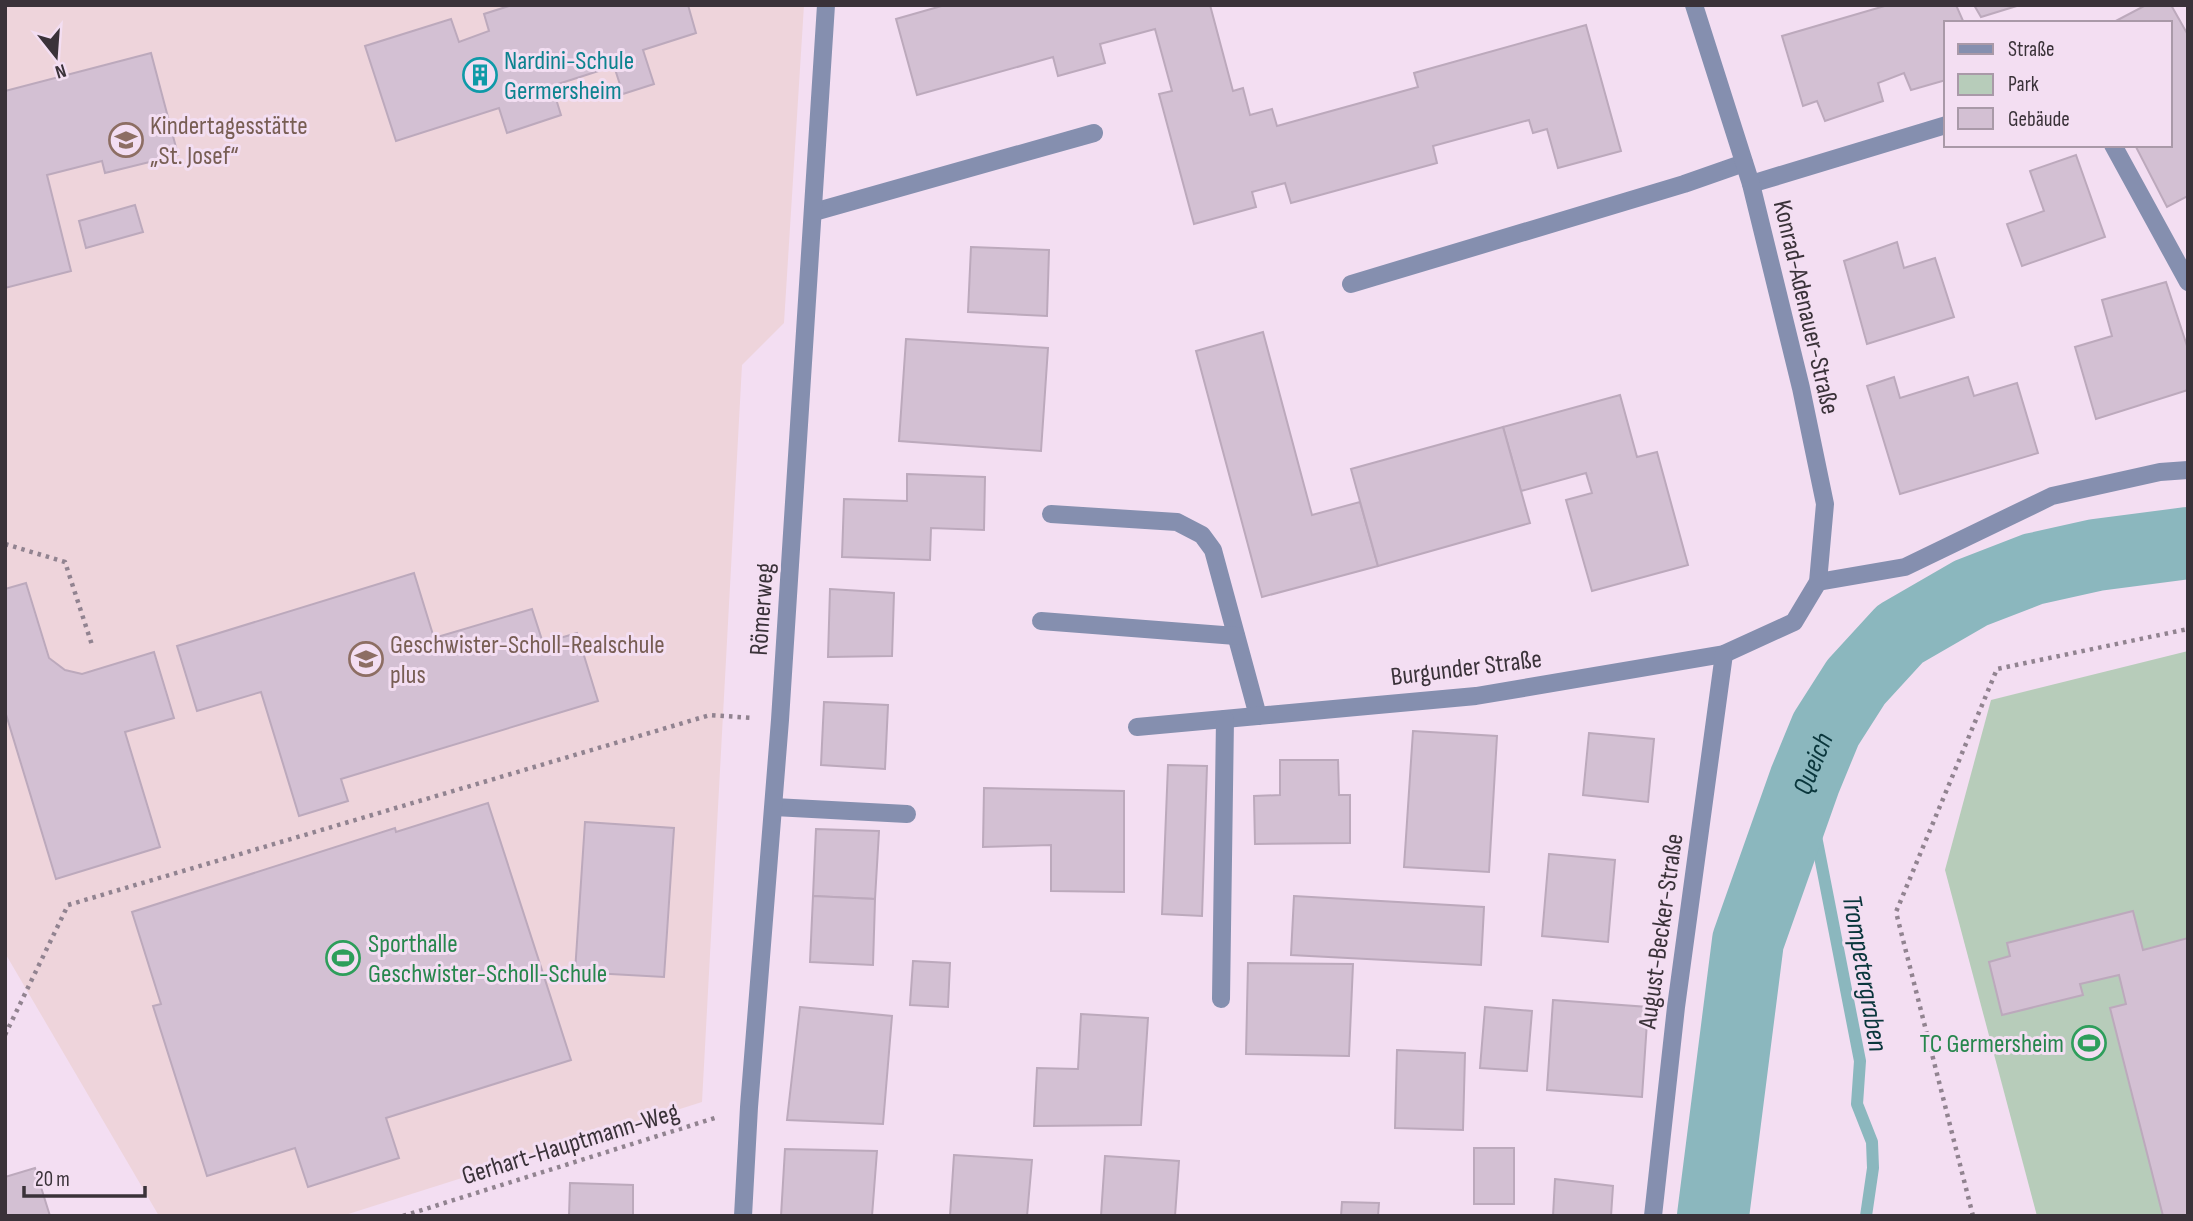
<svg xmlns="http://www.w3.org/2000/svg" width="2193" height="1221" font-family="'Sofia Sans Condensed',sans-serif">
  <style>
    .education { fill: #eed4db }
    .green { fill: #b7ccba }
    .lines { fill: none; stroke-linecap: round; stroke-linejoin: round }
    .stream { stroke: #8bb7be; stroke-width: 12 }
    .river { stroke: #8bb7be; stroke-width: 72 }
    .building { fill: #d3c0d3; stroke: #bca9bc; stroke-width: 2 }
    .path { stroke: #918390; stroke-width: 4.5; stroke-dasharray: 3.5 5; stroke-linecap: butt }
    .minor { stroke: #858faf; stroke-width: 18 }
    .labels { text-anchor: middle; stroke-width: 6; stroke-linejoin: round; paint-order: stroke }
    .culture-label { font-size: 26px; fill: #0d838f; stroke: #f3def2; text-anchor: start }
    .education-label { font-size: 26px; fill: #785e54; stroke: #f3def2; text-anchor: start }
    .street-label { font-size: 26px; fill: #3a3239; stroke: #f3def2 }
    .leisure-label { font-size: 26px; fill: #27864d; stroke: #f3def2; text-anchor: start }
    .water-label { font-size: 28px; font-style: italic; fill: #0a363c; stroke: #f3def2 }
  </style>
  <rect width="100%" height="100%" fill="#f3def2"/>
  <path class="education" d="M 5,5 L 804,5 L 784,323 L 742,365 L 702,1102 L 342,1216 L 159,1216 L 5,953 Z"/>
  <path class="green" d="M 2188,651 L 2188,1216 L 2037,1216 L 1945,870 L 1991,700 Z"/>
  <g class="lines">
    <path class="stream" d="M 1805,780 L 1860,1061 L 1857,1104 L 1872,1142 L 1873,1168 L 1866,1216"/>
    <path class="river" id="s1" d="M 1713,1216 L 1748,941 L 1805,780 L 1826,729 L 1856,682 L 1900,634 L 1971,593 L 2033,569 L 2096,555 L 2188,543"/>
  </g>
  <g class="building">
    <path d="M 512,5 L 688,5 L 696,33 L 643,50 L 654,84 L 623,94 L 614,66 L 552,86 L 561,115 L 507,133 L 499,108 L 396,141 L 365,46 L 451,19 L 459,42 L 489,31 L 484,14 Z"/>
    <path d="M 945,5 L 1210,5 L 1233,91 L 1243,88 L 1250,115 L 1272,109 L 1277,126 L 1418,87 L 1414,73 L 1586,25 L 1621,151 L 1558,168 L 1547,129 L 1533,133 L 1529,120 L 1433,146 L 1437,163 L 1291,203 L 1285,183 L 1252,192 L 1256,207 L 1194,224 L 1159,94 L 1172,91 L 1155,29 L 1100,44 L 1105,63 L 1058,76 L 1053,57 L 917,95 L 896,19 Z"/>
    <path d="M 1888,5 L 1956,5 L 1964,23 L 1946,23 L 1946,80 L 1911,90 L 1904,73 L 1878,83 L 1883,101 L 1825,121 L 1817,101 L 1803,106 L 1782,36 Z"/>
    <path d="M 1974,5 L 2020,5 L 1981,17 Z"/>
    <path d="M 2146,5 L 2171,5 L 2188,35 L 2188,196 L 2167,207 L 2135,145 L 2170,145 L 2170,23 L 2112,23 Z"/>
    <path d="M 151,53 L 178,155 L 105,173 L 102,161 L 47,175 L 71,271 L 5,288 L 5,91 Z"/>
    <path d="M 2076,155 L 2105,237 L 2022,266 L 2007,224 L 2044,211 L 2030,171 Z"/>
    <path d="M 135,205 L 143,232 L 86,248 L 79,221 Z"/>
    <path d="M 1897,242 L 1904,268 L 1935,258 L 1954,317 L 1867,344 L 1844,261 Z"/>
    <path d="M 971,247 L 1049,250 L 1047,316 L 968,312 Z"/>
    <path d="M 2166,282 L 2188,349 L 2188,390 L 2096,419 L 2075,347 L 2112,336 L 2102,300 Z"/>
    <path d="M 1263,332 L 1312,515 L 1360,502 L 1378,566 L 1262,597 L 1196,351 Z"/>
    <path d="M 906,339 L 1048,348 L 1041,451 L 899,441 Z"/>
    <path d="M 1894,377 L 1900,398 L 1968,377 L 1974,396 L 2017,383 L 2038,453 L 1900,494 L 1867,386 Z"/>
    <path d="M 1620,395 L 1637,457 L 1657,452 L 1688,565 L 1592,591 L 1566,500 L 1592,493 L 1586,473 L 1521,491 L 1503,427 Z"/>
    <path d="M 1503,427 L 1530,523 L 1378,566 L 1351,469 Z"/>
    <path d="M 907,474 L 985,477 L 984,530 L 931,528 L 930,560 L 842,557 L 844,499 L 907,501 Z"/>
    <path d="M 414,573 L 434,638 L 532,609 L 543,643 L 577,633 L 598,701 L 341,779 L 348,801 L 299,816 L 261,692 L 197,711 L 177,646 Z"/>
    <path d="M 26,583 L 49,658 L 65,670 L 82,674 L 154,652 L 174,718 L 125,732 L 160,847 L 56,879 L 5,711 L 5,589 Z"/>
    <path d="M 830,589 L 894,593 L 892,656 L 828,657 Z"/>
    <path d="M 824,702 L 888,705 L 885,769 L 821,765 Z"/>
    <path d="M 1413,731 L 1497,736 L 1489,872 L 1404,867 Z"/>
    <path d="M 1589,733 L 1654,739 L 1648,802 L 1583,795 Z"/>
    <path d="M 1280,760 L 1338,760 L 1339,795 L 1350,795 L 1350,843 L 1255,844 L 1254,796 L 1280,795 Z"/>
    <path d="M 1168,765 L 1207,766 L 1202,916 L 1162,914 Z"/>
    <path d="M 984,788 L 1124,791 L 1124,892 L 1051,891 L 1051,845 L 983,847 Z"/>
    <path d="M 488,803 L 571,1060 L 386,1118 L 399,1158 L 308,1187 L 295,1148 L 207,1176 L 153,1006 L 161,1004 L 132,912 L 395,828 L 396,832 Z"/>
    <path d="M 585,822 L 674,828 L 664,977 L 575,972 Z"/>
    <path d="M 816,829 L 879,831 L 875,899 L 813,896 Z"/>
    <path d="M 1549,854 L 1615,860 L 1608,942 L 1542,936 Z"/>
    <path d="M 813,896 L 875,899 L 873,965 L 810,962 Z"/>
    <path d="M 1294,896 L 1484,907 L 1481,965 L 1291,955 Z"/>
    <path d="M 2133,911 L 2143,950 L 2188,938 L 2188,1216 L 2163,1216 L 2110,1008 L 2126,1004 L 2119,975 L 2080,984 L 2083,995 L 2002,1015 L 1989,962 L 2010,956 L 2007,943 Z"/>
    <path d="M 913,961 L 950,963 L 948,1007 L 910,1005 Z"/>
    <path d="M 1248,963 L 1353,964 L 1349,1056 L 1246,1054 Z"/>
    <path d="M 1553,1000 L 1648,1007 L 1642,1097 L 1547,1090 Z"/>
    <path d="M 800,1007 L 892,1016 L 883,1124 L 787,1120 Z"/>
    <path d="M 1485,1007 L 1532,1011 L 1527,1071 L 1480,1068 Z"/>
    <path d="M 1081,1014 L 1148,1018 L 1141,1125 L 1034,1126 L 1037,1068 L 1078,1069 Z"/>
    <path d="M 1397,1050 L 1465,1053 L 1463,1130 L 1395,1128 Z"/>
    <rect x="1474" y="1148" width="40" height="56"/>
    <path d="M 785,1149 L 877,1151 L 872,1216 L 781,1216 Z"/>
    <path d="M 954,1155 L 1032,1160 L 1027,1216 L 950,1216 Z"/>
    <path d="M 1105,1156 L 1179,1161 L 1175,1216 L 1101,1216 Z"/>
    <path d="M 35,1168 L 50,1216 L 5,1216 L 5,1177 Z"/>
    <path d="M 1555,1179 L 1613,1186 L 1611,1216 L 1553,1216 Z"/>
    <path d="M 570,1183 L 633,1185 L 633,1216 L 569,1216 Z"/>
    <path d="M 1342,1202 L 1379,1203 L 1378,1216 L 1341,1216 Z"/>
  </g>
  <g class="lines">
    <g class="path">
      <path d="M 5,544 L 65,562 L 92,645"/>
      <path d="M 5,1035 L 68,905 L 710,715 L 753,718"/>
      <path d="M 403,1216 L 718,1117"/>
      <path d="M 1973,1216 L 1896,912 L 1997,669 L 2188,629"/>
    </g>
    <g class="minor">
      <path d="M 2113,145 L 2188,282"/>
      <path d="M 1751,184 L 1946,125"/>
      <path d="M 814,212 L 1094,133"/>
      <path d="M 1351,284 L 1684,184 L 1744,163"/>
      <path d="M 1051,514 L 1177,522 L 1202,535 L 1213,550 L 1258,716"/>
      <path d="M 1818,582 L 1905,567 L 2052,496 L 2160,472 L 2188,470"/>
      <path d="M 1041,621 L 1236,636"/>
      <path d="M 1137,727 L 1476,696 L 1724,654 L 1794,622 L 1818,582 L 1825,504 L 1801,388 L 1751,184 L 1694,5"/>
      <path d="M 774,807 L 907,814"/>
      <path d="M 1221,999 L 1225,719"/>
      <path d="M 743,1216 L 749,1107 L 780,720 L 826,5"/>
      <path d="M 1653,1216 L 1676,1007 L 1724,654"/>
    </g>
  </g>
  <defs>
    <g id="building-ring" transform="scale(1.75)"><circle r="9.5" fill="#f3def2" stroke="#0f9aa8" stroke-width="1.5"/><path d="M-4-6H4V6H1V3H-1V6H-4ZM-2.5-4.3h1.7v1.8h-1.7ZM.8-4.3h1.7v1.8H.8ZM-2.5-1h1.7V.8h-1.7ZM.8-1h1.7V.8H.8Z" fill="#0f9aa8"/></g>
    <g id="school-ring" transform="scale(1.75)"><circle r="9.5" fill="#f3def2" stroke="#8d6e63" stroke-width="1.5"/><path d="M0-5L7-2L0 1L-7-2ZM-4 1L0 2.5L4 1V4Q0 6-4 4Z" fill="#8d6e63"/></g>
    <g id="stadium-ring" transform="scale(1.75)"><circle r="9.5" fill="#f3def2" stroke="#2e9e5b" stroke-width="1.5"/><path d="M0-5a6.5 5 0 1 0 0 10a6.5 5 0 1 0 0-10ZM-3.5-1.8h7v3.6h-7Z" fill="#2e9e5b"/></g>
  </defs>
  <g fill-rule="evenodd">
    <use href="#building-ring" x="480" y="75"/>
    <use href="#school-ring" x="126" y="140"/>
    <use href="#school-ring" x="366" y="659"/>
    <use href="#stadium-ring" x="343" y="958"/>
    <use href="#stadium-ring" x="2089" y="1043"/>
  </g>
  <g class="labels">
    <g class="culture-label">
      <text x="504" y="69">Nardini-Schule<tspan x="504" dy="30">Germersheim</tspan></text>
    </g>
    <g class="education-label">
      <text x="150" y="134">Kindertagesstätte<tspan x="150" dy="30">„St. Josef“</tspan></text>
      <text x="390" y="653">Geschwister-Scholl-Realschule<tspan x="390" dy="30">plus</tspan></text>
    </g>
    <g class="street-label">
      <text transform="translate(1807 307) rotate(77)" y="9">Konrad-Adenauer-Straße</text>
      <text transform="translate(761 609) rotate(-86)" y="9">Römerweg</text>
      <text transform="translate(1466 667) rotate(-7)" y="9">Burgunder Straße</text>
      <text transform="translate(1660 931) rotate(-82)" y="9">August-Becker-Straße</text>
      <text transform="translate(570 1143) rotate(-17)" y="9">Gerhart-Hauptmann-Weg</text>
    </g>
    <g class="leisure-label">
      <text x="368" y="952">Sporthalle<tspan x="368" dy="30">Geschwister-Scholl-Schule</tspan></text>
      <text x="2064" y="1052" text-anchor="end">TC Germersheim</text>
    </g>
    <g class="water-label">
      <text dy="10" stroke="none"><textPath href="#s1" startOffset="466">Queich</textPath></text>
      <text transform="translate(1866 973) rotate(80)" y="10">Trompetergraben</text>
    </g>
  </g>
  <rect width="2193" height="1221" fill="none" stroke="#3a3239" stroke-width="14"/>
  <rect x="1944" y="21" width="228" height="126" fill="#f3def2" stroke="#a999a8" stroke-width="2"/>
  <rect x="1958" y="44" width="35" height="10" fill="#858faf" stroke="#a999a8" stroke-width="2"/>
  <text x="2008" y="56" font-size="21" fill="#3a3239">Straße</text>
  <rect x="1958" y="74" width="35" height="21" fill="#b7ccba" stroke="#a999a8" stroke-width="2"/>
  <text x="2008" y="91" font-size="21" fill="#3a3239">Park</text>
  <rect x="1958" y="108" width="35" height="21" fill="#d3c0d3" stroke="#a999a8" stroke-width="2"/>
  <text x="2008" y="126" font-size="21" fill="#3a3239">Gebäude</text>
  <g transform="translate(56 56) rotate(163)" stroke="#f3def2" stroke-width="5" paint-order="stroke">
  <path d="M0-5L12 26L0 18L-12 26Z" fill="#3a3239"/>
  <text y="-10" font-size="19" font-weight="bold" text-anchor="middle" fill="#3a3239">N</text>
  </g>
  <path d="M24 1186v10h121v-10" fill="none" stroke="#3a3239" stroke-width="3.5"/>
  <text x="35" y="1186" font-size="21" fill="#3a3239" stroke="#f3def2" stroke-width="5" paint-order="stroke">20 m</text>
</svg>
